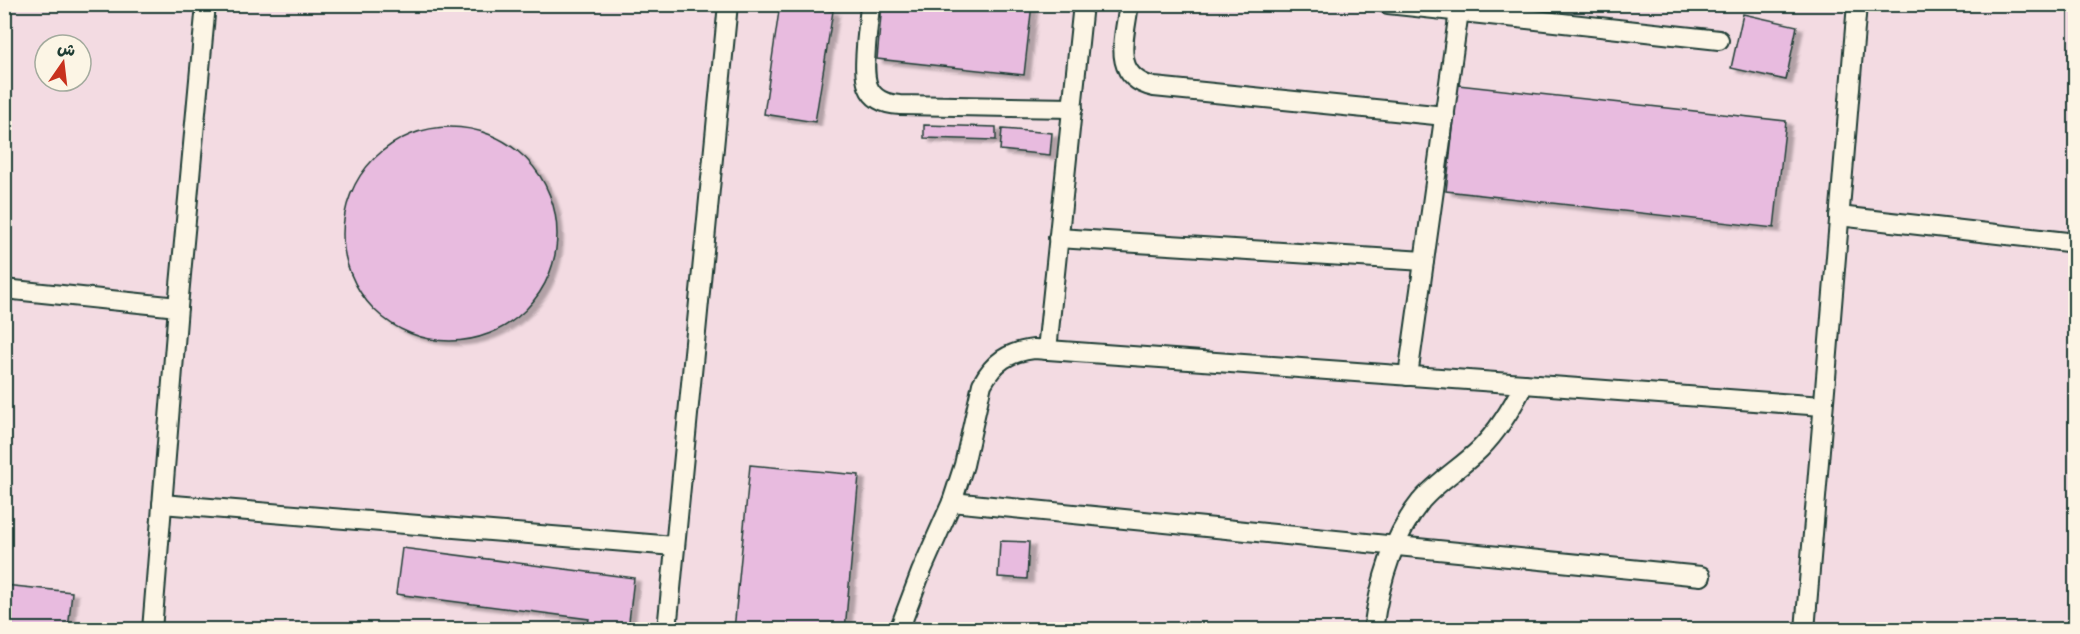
<svg xmlns="http://www.w3.org/2000/svg" width="2080" height="634" font-family="Mynerve,'Playpen Sans Arabic',sans-serif">
  <style>
    .built { fill: #f3dbe2; fill-rule: evenodd }
    .building { fill: #e8bbdf; stroke: #1f3d34; stroke-width: 1.5; filter: url(#shadow) }
    .lines { fill: none; stroke-linecap: round; stroke-linejoin: round }
    .lane-casing { stroke: #1f3d34; stroke-width: 22 }
    .lane { stroke: #fcf5e5; stroke-width: 18 }
  </style>
  <defs>
    <filter id="shadow"><feDropShadow dx="6" dy="4" stdDeviation="1.5" flood-color="#0004"/></filter>
  </defs>
  <rect width="100%" height="100%" fill="#f8e9e4"/>
  <filter id="ink" filterUnits="userSpaceOnUse"><feTurbulence type="fractalNoise" baseFrequency=".0167" numOctaves="2"/><feDisplacementMap in="SourceGraphic" scale="12" xChannelSelector="R" yChannelSelector="G"/><feConvolveMatrix kernelMatrix="1 2 1 2 8 2 1 2 1" color-interpolation-filters="sRGB"/></filter>
  <g filter="url(#ink)">
    <path class="built" d="M 4,5 L 2075,5 L 2075,629 L 5,629 ZM 45,45 L 81,45 L 81,81 L 45,81 Z"/>
    <g class="building">
      <path d="M 780,4 L 833,11 L 815,122 L 764,114 Z"/>
      <path d="M 882,4 L 1032,4 L 1024,75 L 877,59 Z"/>
      <path d="M 1743,14 L 1797,26 L 1786,80 L 1731,68 Z"/>
      <path d="M 1458,85 L 1786,121 L 1774,228 L 1446,191 Z"/>
      <path d="M 924,125 L 996,127 L 996,140 L 924,138 Z"/>
      <circle cx="450" cy="234" r="107"/>
      <path d="M 1002,129 L 1052,133 L 1050,155 L 1000,150 Z"/>
      <path d="M 750,465 L 859,475 L 845,630 L 734,630 Z"/>
      <path d="M 1000,541 L 1029,542 L 1027,579 L 998,577 Z"/>
      <path d="M 402,548 L 634,578 L 628,630 L 587,630 L 589,619 L 396,594 Z"/>
      <path d="M 4,585 L 72,592 L 68,630 L 4,630 Z"/>
    </g>
    <g class="lines">
      <g class="lane-casing">
        <g id="lane">
          <path d="M 870,4 C 869,19 867,33 866,47 C 864,76 862,103 900,105 L 1073,108"/>
          <path d="M 1129,4 C 1125,37 1110,77 1154,87 L 1445,116"/>
          <path d="M 1388,4 L 1719,40"/>
          <path d="M 1839,216 L 2076,243"/>
          <path d="M 1058,238 L 1424,261"/>
          <path d="M 4,289 L 178,307"/>
          <path d="M 1047,350 L 1083,4"/>
          <path d="M 1408,376 L 1460,4"/>
          <path d="M 1524,384 L 1823,406"/>
          <path d="M 952,502 L 1701,576"/>
          <path d="M 162,504 L 674,546"/>
          <path d="M 152,630 L 178,307 L 206,4"/>
          <path d="M 667,630 L 728,4"/>
          <path d="M 899,630 L 921,572 L 952,502 L 964,465 L 982,384 C 994,362 1008,352 1034,349 L 1524,384 C 1512,408 1499,430 1480,449 C 1462,467 1438,481 1421,501 C 1392,537 1379,585 1373,630"/>
          <path d="M 1805,630 L 1857,4"/>
        </g>
      </g>
      <use href="#lane" class="lane"/>
    </g>
  </g>
  <rect width="2080" height="634" fill="none" stroke="#fcf5e5" stroke-width="24"/>
  <rect x="12" y="12" width="2056" height="610" fill="none" stroke="#1f3d34" stroke-width="2" filter="url(#ink)"/>
  <g transform="translate(63 63) rotate(14)"><circle r="28" fill="#fcf5e5" stroke="#a4ab9e" stroke-width="1.5"/>
  <path d="M0-4.5L10 22L0 15L-10 22Z" fill="#c8321e"/>
  <text y="-9" font-size="16" font-weight="bold" text-anchor="middle" fill="#1f3d34">ش</text>
  </g>
</svg>
